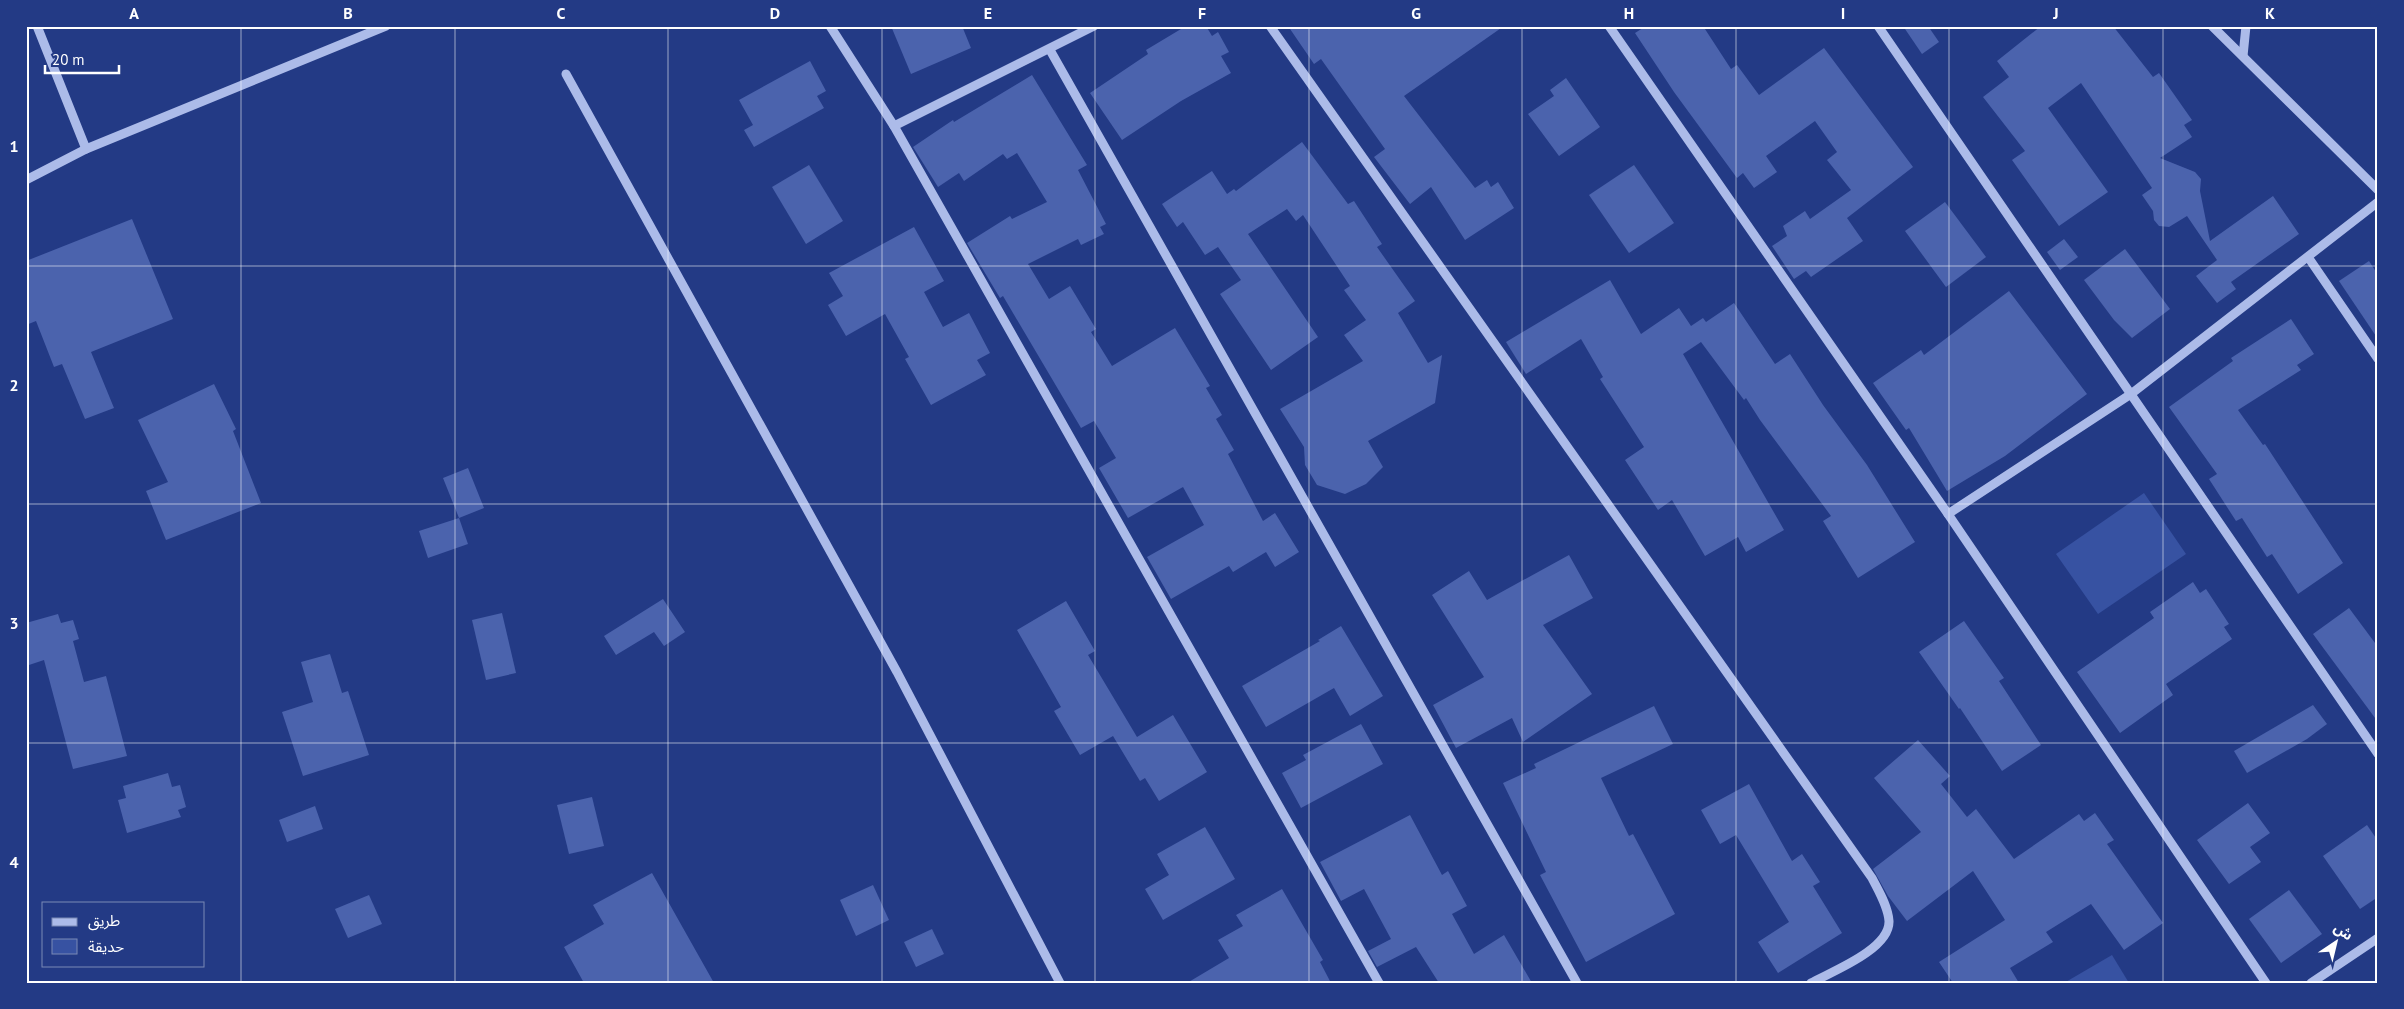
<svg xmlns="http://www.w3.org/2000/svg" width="2404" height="1009" font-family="'PT Sans','Noto Sans Arabic',sans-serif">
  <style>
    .green { fill: #3752a2 }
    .building { fill: #4b63ad }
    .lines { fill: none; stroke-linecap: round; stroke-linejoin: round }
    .minor { stroke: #acbbe9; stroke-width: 9 }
    .grid { fill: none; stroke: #fff; stroke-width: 1; stroke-opacity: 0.55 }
    .neatline { fill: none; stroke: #fff; stroke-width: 2 }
    .grid-label { font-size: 16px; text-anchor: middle; font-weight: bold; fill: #fff }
  </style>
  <rect width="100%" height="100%" fill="#233a85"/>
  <g class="green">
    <path d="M 2144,493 L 2186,554 L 2098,614 L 2056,554 Z"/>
    <path d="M 2112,955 L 2129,983 L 2064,983 Z"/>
  </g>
  <g class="building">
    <path d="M 891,26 L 962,26 L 971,48 L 911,74 Z"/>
    <path d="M 1186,26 L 1206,26 L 1212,36 L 1218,32 L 1229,52 L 1221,56 L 1231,73 L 1181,101 L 1122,140 L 1090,93 L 1148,54 L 1146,50 Z"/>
    <path d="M 1288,26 L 1504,26 L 1404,96 L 1475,188 L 1487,180 L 1491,187 L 1498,182 L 1514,208 L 1465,240 L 1431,187 L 1410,204 L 1374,157 L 1385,149 L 1321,59 L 1314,64 Z"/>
    <path d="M 1646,26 L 1703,26 L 1731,69 L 1737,65 L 1759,95 L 1824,48 L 1913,167 L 1847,218 L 1863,241 L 1811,277 L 1806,271 L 1794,279 L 1772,246 L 1787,236 L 1783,226 L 1805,211 L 1810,219 L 1851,190 L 1827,160 L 1837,152 L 1815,121 L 1766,156 L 1777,172 L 1754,188 L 1743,173 L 1737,178 L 1674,92 L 1635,33 Z"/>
    <path d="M 1903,26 L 1928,26 L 1939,42 L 1922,54 Z"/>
    <path d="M 2041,26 L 2113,26 L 2153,77 L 2159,73 L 2192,120 L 2184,125 L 2192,137 L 2160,158 L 2195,172 L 2201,179 L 2200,191 L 2210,241 L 2273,196 L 2299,234 L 2231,282 L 2236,289 L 2217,303 L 2196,276 L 2217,260 L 2187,216 L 2169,227 L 2159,226 L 2154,220 L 2153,211 L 2142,195 L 2152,188 L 2081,83 L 2048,108 L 2108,192 L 2059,226 L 2012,160 L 2025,151 L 1983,97 L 2009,77 L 1997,61 Z"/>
    <path d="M 810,61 L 826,91 L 817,96 L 824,108 L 754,147 L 744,130 L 753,125 L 739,100 Z"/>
    <path d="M 1032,75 L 1087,165 L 1078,170 L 1106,224 L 1100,227 L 1104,234 L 1081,245 L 1078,239 L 1028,264 L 1049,299 L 1070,286 L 1096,329 L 1091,332 L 1112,366 L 1175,328 L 1210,386 L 1206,388 L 1222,415 L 1216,419 L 1234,450 L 1228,454 L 1263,521 L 1275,513 L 1299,552 L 1275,567 L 1266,552 L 1233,572 L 1229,566 L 1171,599 L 1147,557 L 1204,525 L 1183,487 L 1128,518 L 1099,468 L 1116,458 L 1094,421 L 1081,428 L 1003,296 L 1000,298 L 967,243 L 1010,216 L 1012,219 L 1047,202 L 1017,153 L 1007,159 L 1003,154 L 964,181 L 959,173 L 938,187 L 913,147 L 953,120 L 954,122 Z"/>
    <path d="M 1566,78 L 1600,127 L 1559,156 L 1528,114 L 1554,96 L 1550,90 Z"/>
    <path d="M 1302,142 L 1348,204 L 1354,201 L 1382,244 L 1377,247 L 1415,301 L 1398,313 L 1428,363 L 1442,355 L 1435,403 L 1368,441 L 1383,467 L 1366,484 L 1345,494 L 1317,485 L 1305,465 L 1304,447 L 1280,409 L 1363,361 L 1344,335 L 1366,320 L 1344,290 L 1350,286 L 1303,215 L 1296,221 L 1287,209 L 1248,234 L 1318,337 L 1271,370 L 1220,294 L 1241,280 L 1218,247 L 1205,255 L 1183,222 L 1177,227 L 1162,204 L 1212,171 L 1227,194 L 1234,189 L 1236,191 Z"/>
    <path d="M 809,165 L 843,221 L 806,244 L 772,187 Z"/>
    <path d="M 1634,165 L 1674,223 L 1629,253 L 1589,195 Z"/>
    <path d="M 1945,202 L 1986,257 L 1946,287 L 1905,231 Z"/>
    <path d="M 132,219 L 173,319 L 91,352 L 114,408 L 85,419 L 62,364 L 54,367 L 36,321 L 26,325 L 26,261 Z"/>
    <path d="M 914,227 L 944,281 L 924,292 L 943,327 L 969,313 L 990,353 L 977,360 L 986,375 L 931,405 L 905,359 L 909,357 L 885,314 L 846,336 L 828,305 L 843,296 L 829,273 Z"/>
    <path d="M 2064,239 L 2078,257 L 2060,270 L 2047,252 Z"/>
    <path d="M 2125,249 L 2170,309 L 2132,338 L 2114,320 L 2084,280 Z"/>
    <path d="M 2369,261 L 2378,275 L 2378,339 L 2339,281 Z"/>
    <path d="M 1610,280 L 1641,334 L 1679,308 L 1691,326 L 1703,318 L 1706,322 L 1734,303 L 1775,364 L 1790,354 L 1823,405 L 1867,465 L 1915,542 L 1858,578 L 1823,521 L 1831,516 L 1760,420 L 1746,398 L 1744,400 L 1701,342 L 1683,354 L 1784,530 L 1746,552 L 1738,537 L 1705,556 L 1672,500 L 1658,510 L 1625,460 L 1644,447 L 1600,379 L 1603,377 L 1581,339 L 1526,374 L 1506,342 Z"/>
    <path d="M 2009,291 L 2087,394 L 2005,456 L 1947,491 L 1909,428 L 1906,430 L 1873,383 L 1921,350 L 1924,355 Z"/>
    <path d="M 2291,319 L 2314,354 L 2297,365 L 2301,370 L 2238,410 L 2263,445 L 2265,444 L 2343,563 L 2298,594 L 2272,554 L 2267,557 L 2242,518 L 2236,521 L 2209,479 L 2217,474 L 2169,407 L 2233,361 L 2231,358 Z"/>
    <path d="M 214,384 L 236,429 L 233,431 L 261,503 L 166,540 L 146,491 L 168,482 L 138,420 Z"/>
    <path d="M 468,468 L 484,508 L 459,518 L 443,478 Z"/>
    <path d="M 459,518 L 468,544 L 428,558 L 419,531 Z"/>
    <path d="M 1569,555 L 1593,598 L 1543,625 L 1592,694 L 1523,742 L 1512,718 L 1456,748 L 1433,705 L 1484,677 L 1432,595 L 1469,571 L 1487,600 Z"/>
    <path d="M 2193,582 L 2200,593 L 2206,589 L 2229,624 L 2224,627 L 2232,639 L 2166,684 L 2173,695 L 2120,733 L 2077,672 L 2154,618 L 2150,612 Z"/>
    <path d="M 663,599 L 685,632 L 664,646 L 654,632 L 616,655 L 604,636 Z"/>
    <path d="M 1066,601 L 1095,651 L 1088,655 L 1137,737 L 1173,715 L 1207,772 L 1159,801 L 1145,778 L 1140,781 L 1113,736 L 1080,755 L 1054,711 L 1061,707 L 1017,630 Z"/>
    <path d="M 2349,608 L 2378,647 L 2378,722 L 2313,634 Z"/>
    <path d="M 502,613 L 516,673 L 486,680 L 472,620 Z"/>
    <path d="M 58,614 L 61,623 L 73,620 L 79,639 L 73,641 L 84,682 L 106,676 L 127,756 L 73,769 L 44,660 L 26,666 L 26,623 Z"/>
    <path d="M 1964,621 L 2004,678 L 1999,681 L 2041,745 L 2002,771 L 1960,708 L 1959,709 L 1919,652 Z"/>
    <path d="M 1341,626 L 1383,696 L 1350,716 L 1334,688 L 1266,727 L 1242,686 L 1320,641 L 1318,640 Z"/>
    <path d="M 330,654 L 342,693 L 348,691 L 369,755 L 303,776 L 282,712 L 313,702 L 301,662 Z"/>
    <path d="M 2313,705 L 2327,724 L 2307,739 L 2247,773 L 2234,751 Z"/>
    <path d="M 1654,706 L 1673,744 L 1601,778 L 1629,836 L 1633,834 L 1675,914 L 1586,962 L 1540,875 L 1546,872 L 1503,783 L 1536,768 L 1534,764 Z"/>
    <path d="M 1361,724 L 1383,764 L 1301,808 L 1282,773 L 1306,760 L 1303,755 Z"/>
    <path d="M 1918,740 L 1950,776 L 1941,784 L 1967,817 L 1976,809 L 2014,859 L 2079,814 L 2084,821 L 2095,813 L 2114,840 L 2107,844 L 2163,923 L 2124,950 L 2091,904 L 2046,932 L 2053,942 L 2010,968 L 2019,983 L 1953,983 L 1939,962 L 2005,920 L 1973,871 L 1907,921 L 1888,896 L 1873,869 L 1921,832 L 1874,778 Z"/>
    <path d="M 168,773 L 172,787 L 180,785 L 186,807 L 178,810 L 181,817 L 127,833 L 118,800 L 126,798 L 123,786 Z"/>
    <path d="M 1749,784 L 1792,861 L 1802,854 L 1820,882 L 1813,886 L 1842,933 L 1778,973 L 1758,942 L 1789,922 L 1736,835 L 1720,844 L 1701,810 Z"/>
    <path d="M 592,797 L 604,846 L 569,854 L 557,805 Z"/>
    <path d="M 2248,803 L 2270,833 L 2250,847 L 2261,862 L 2229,884 L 2197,840 Z"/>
    <path d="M 315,806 L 323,829 L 287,842 L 279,820 Z"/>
    <path d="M 1410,815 L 1442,875 L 1448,871 L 1467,906 L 1452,914 L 1474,954 L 1504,935 L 1532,983 L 1439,983 L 1416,947 L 1377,967 L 1368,951 L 1391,939 L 1364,889 L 1341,901 L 1320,862 Z"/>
    <path d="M 2367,825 L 2378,841 L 2378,897 L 2360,909 L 2323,856 Z"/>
    <path d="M 1205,827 L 1235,879 L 1163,920 L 1145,889 L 1169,875 L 1157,854 Z"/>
    <path d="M 652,873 L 714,983 L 584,983 L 564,947 L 604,924 L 593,905 Z"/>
    <path d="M 873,885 L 889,920 L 856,936 L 840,900 Z"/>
    <path d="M 1282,889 L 1323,960 L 1320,962 L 1331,983 L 1187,983 L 1229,958 L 1218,940 L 1243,926 L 1236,915 Z"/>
    <path d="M 2289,890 L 2322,934 L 2281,963 L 2249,919 Z"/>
    <path d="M 369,895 L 382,924 L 348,938 L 335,909 Z"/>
    <path d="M 932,929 L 944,954 L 916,967 L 904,942 Z"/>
  </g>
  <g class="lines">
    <g class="minor">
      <path d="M 37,26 L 86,149"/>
      <path d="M 830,26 L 894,126 L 1379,983"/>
      <path d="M 1270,26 L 1872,878 C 1878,890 1888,906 1889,921 C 1890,949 1833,971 1811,983"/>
      <path d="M 1609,26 L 1948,514 L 2266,983"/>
      <path d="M 1878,26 L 2378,754"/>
      <path d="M 2212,26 L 2378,190"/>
      <path d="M 1050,50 L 1577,983"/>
      <path d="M 2243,56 L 2246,26"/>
      <path d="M 566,74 L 897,672 L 1060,983"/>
      <path d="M 894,126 L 1094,26"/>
      <path d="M 26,180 L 86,149 L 386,26"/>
      <path d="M 2308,257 L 2378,359"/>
      <path d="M 1948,514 L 2131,394 L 2378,202"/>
      <path d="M 2311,983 L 2378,938"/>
    </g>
  </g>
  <path class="grid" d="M 241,26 L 241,983M 455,26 L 455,983M 668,26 L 668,983M 882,26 L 882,983M 1095,26 L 1095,983M 1309,26 L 1309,983M 1522,26 L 1522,983M 1736,26 L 1736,983M 1949,26 L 1949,983M 2163,26 L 2163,983M 26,266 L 2378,266M 26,504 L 2378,504M 26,743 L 2378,743"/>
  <rect width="2404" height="1009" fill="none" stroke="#233a85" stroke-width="55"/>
  <rect x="42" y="902" width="162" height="65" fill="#233a85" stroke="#7b89b6"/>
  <rect x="52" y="918" width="25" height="8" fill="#acbbe9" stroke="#7b89b6"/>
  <text x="88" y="926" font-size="15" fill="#ffffff">طريق</text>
  <rect x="52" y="939" width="25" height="15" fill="#3752a2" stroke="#7b89b6"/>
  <text x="88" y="952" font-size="15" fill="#ffffff">حديقة</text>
  <g transform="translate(2336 942) rotate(35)" stroke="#233a85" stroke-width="4" paint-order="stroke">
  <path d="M0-4L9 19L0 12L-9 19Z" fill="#ffffff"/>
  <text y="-8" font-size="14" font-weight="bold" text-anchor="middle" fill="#ffffff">ش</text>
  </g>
  <path d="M45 65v8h74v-8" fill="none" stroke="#ffffff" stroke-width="2.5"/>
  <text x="52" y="65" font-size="15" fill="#ffffff" stroke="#233a85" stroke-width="4" paint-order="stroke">20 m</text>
  <rect x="28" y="28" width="2348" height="954" class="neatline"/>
  <g class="grid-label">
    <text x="134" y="19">A</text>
    <text x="348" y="19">B</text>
    <text x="561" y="19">C</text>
    <text x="775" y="19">D</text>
    <text x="988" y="19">E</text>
    <text x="1202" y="19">F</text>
    <text x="1416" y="19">G</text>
    <text x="1629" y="19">H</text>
    <text x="1843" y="19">I</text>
    <text x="2056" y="19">J</text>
    <text x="2270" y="19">K</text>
    <text x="14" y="152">1</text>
    <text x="14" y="391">2</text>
    <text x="14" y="629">3</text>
    <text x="14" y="868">4</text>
  </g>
</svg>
